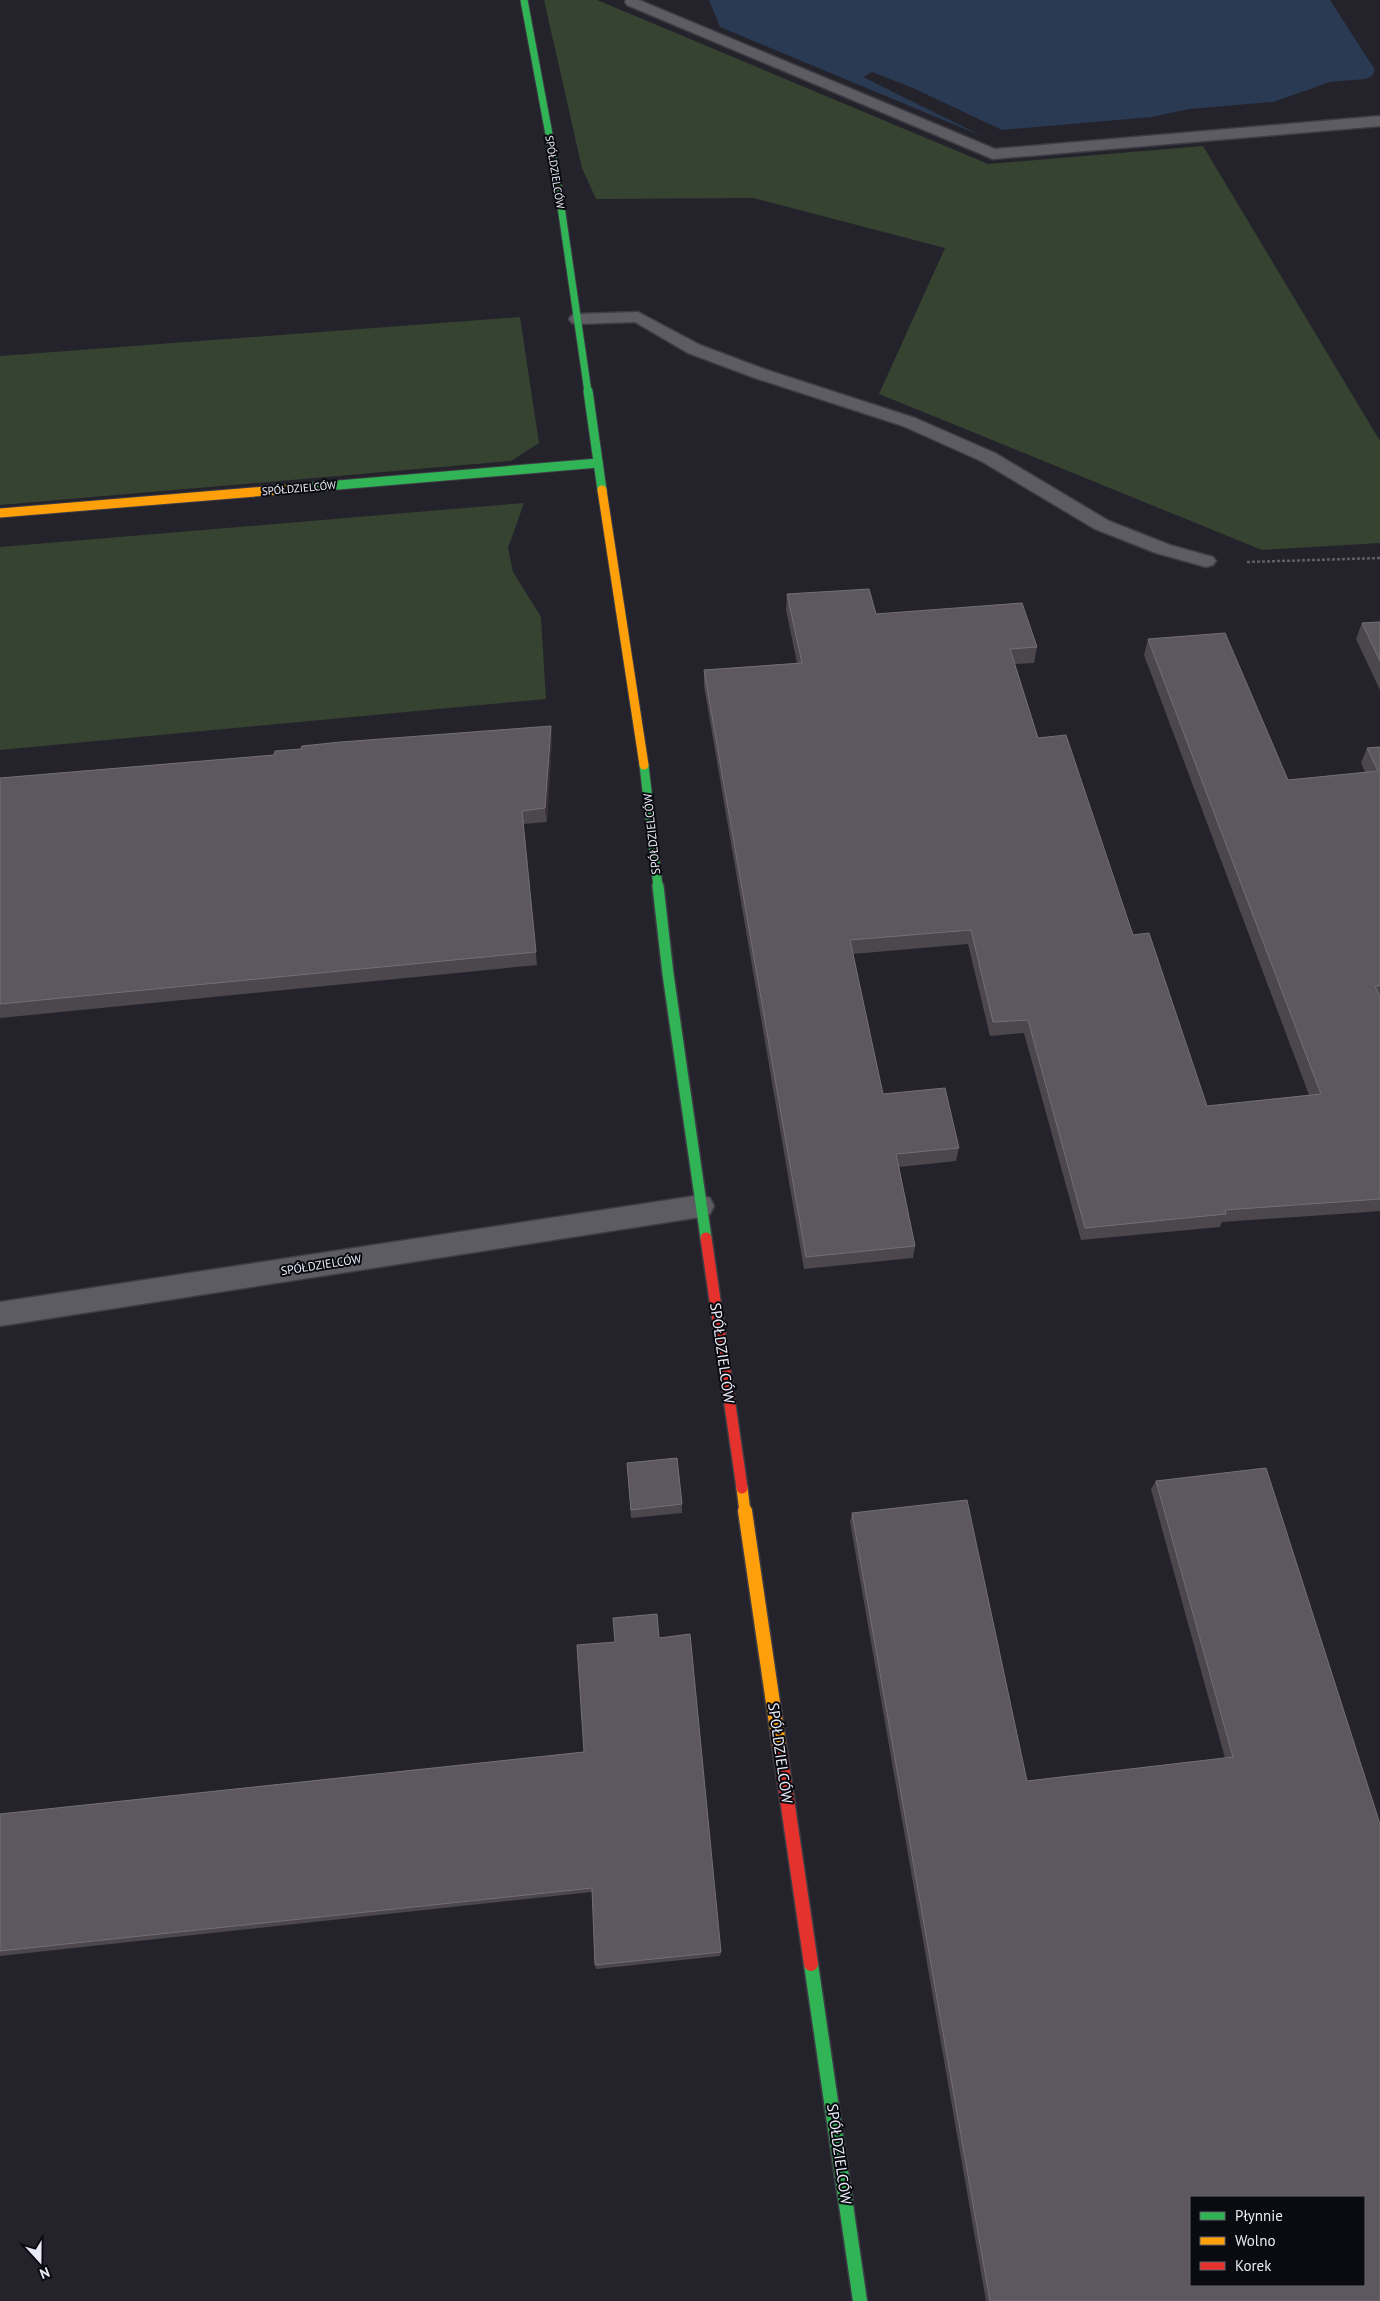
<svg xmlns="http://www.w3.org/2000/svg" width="1380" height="2301" font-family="'PT Sans',sans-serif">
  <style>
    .green { fill: #364330 }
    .water { fill: #2a3a53 }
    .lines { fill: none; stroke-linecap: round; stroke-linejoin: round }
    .lane-casing { stroke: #3e3d45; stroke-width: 3 }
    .fast-far3-casing { stroke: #3e3d45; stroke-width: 9 }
    .fast-far2-casing { stroke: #3e3d45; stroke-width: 11 }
    .fast-far1-casing { stroke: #3e3d45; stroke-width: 14 }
    .fast-casing { stroke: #3e3d45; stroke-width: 17 }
    .slow-far2-casing { stroke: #3e3d45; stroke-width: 11 }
    .slow-far1-casing { stroke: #3e3d45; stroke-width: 14 }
    .slow-casing { stroke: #3e3d45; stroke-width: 17 }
    .jam-far1-casing { stroke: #3e3d45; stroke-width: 14 }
    .jam-casing { stroke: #3e3d45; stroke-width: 17 }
    .path { stroke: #5e5e64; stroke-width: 2.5; stroke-dasharray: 3 2; stroke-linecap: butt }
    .lane { fill: #5d5c63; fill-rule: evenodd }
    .fast-far3 { stroke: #30b455; stroke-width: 7 }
    .fast-far2 { stroke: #30b455; stroke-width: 9 }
    .fast-far1 { stroke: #30b455; stroke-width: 11 }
    .fast { stroke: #30b455; stroke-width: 14 }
    .slow-far2 { stroke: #ff9f0a; stroke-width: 9 }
    .slow-far1 { stroke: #ff9f0a; stroke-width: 11 }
    .slow { stroke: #ff9f0a; stroke-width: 14 }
    .jam-far1 { stroke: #e5322d; stroke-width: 11 }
    .jam { stroke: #e5322d; stroke-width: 14 }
    .wall { fill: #4c464d }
    .shaded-wall { fill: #353038 }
    .building { fill: #5d575f; stroke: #746f77; fill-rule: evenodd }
    .labels { text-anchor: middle; stroke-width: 4; stroke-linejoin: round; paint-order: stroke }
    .far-street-label { font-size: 11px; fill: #ececf8; stroke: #0a0a11 }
    .street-label { font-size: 12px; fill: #ececf8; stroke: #0a0a11 }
    .near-street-label { font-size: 15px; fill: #ececf8; stroke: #0a0a11 }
  </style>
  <rect width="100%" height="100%" fill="#24232c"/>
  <g class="green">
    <path d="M 544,0 L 597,0 L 988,164 L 1203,146 L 1380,441 L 1380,543 L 1262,550 L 879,394 L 945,248 L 753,198 L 596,199 L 582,168 Z"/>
    <path d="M 520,317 L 539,443 L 511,461 L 0,505 L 0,356 Z"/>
    <path d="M 524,503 L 508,548 L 513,572 L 541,617 L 546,699 L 0,750 L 0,547 Z"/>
  </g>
  <path class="water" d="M 709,0 L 1330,0 L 1375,70 L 1372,76 L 1365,79 L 1330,82 L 1273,102 L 1189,109 L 1152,117 L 1002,130 L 913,88 L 872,72 L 863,77 L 984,137 L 720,27 Z"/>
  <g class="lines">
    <g class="lane-casing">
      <g id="lane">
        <path d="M 626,0 L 639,0 L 995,149 L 1380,116 L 1380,126 L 993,159 L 627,5 L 625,2 Z"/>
        <path d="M 638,312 L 700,345 L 767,370 L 915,418 L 995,453 L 1109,521 L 1170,545 L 1213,557 L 1216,561 L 1213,565 L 1206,567 L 1156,553 L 1095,529 L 981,461 L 903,426 L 755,378 L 688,353 L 635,322 L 578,324 L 572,323 L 569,319 L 572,315 L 578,314 Z"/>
        <path d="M 701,1195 L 710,1198 L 714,1206 L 710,1214 L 701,1217 L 0,1326 L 0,1302 Z"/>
      </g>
    </g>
    <g class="fast-far3-casing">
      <path id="fast-far3" d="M 524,0 L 556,172 L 588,392"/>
    </g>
    <g class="fast-far2-casing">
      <g id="fast-far2">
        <path d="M 588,391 L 602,490"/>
        <path d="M 291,489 L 598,463"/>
        <path d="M 644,765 L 658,887"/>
      </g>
    </g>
    <g class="fast-far1-casing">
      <path id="fast-far1" d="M 658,886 L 668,974 L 706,1238"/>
    </g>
    <g class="fast-casing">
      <path id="fast" d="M 811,1964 L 860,2301"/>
    </g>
    <g class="slow-far2-casing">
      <g id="slow-far2">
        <path d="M 602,490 L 644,765"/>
        <path d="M 0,513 L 291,489"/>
      </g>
    </g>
    <g class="slow-far1-casing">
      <path id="slow-far1" d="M 742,1488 L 745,1512"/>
    </g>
    <g class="slow-casing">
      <path id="slow" d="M 745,1511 L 780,1751"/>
    </g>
    <g class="jam-far1-casing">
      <path id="jam-far1" d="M 706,1238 L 742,1488"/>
    </g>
    <g class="jam-casing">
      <path id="jam" d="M 780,1751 L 811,1964"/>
    </g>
    <path class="path" d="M 1247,562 L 1380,558"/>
    <use href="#lane" class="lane"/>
    <use href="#fast-far3" class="fast-far3"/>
    <use href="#fast-far2" class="fast-far2"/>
    <use href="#fast-far1" class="fast-far1"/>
    <use href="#fast" class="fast"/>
    <use href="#slow-far2" class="slow-far2"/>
    <use href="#slow-far1" class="slow-far1"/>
    <use href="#slow" class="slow"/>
    <use href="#jam-far1" class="jam-far1"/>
    <use href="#jam" class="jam"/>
  </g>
  <g class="wall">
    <path d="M 787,594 L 876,614 L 1037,647 L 1034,663 L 1015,664 L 1038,738 L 1133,935 L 1207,1106 L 1309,1095 L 1144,655 L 1148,639 L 1288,780 L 1365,772 L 1361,763 L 1367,748 L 1380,747 L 1380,1211 L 1354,1213 L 1222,1222 L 1220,1227 L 1081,1240 L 1024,1033 L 990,1036 L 968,944 L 853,954 L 883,1094 L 959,1148 L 956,1161 L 899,1167 L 915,1246 L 913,1258 L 804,1269 L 704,686 L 704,670 L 797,663 L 786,610 Z"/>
    <path d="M 1380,622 L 1380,690 L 1356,639 L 1362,623 Z"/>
    <path d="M 552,739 L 547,822 L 523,824 L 537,965 L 0,1018 L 0,778 L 274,755 Z"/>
    <path d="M 627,1463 L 682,1504 L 682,1513 L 631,1518 Z"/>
    <path d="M 1266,1468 L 1380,2301 L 986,2301 L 850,1522 L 852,1513 L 1027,1781 L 1225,1758 L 1151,1489 L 1156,1481 Z"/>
    <path d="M 659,1638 L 721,1952 L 720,1956 L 596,1969 L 595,1965 L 592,1892 L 0,1956 L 0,1814 L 584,1752 Z"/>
  </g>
  <path class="shaded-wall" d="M 551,726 L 552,739 L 547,822 L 545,808 Z"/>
  <g class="building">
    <path d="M 869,589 L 876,614 L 1022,603 L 1037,647 L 1010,649 L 1038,738 L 1066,735 L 1133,935 L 1149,933 L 1207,1106 L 1321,1094 L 1148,639 L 1225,633 L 1288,780 L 1378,771 L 1367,748 L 1380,747 L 1380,986 L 1375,986 L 1380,997 L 1380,1199 L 1225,1210 L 1226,1214 L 1085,1228 L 1028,1020 L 993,1022 L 971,930 L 850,940 L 883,1094 L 945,1088 L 959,1148 L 896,1154 L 915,1246 L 806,1257 L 704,670 L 802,663 L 787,594 Z"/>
    <path d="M 1380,622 L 1380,661 L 1362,623 Z"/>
    <path d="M 551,726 L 545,808 L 522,811 L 536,952 L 0,1004 L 0,778 L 274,755 L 275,751 L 301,749 L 302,746 L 341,742 Z"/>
    <path d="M 677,1458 L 682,1504 L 631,1510 L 627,1463 Z"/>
    <path d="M 1266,1468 L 1380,1824 L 1380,2301 L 990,2301 L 852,1513 L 967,1500 L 1027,1781 L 1233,1757 L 1156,1481 ZM 1191,2197 L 1364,2197 L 1364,2285 L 1191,2285 Z"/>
    <path d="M 657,1614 L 659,1638 L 690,1634 L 721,1952 L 595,1965 L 592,1888 L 0,1951 L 0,1814 L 584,1752 L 577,1645 L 615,1642 L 613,1618 Z"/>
  </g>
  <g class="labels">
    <g class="far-street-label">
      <text transform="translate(555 172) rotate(81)" y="4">SPÓŁDZIELCÓW</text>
      <text transform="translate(299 488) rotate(-5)" y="4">SPÓŁDZIELCÓW</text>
    </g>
    <g class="street-label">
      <text transform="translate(652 834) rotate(-96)" y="4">SPÓŁDZIELCÓW</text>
      <text transform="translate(321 1265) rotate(-9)" y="4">SPÓŁDZIELCÓW</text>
    </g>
    <g class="near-street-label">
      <text transform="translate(722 1353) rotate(82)" y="5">SPÓŁDZIELCÓW</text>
      <text transform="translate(780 1753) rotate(82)" y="5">SPÓŁDZIELCÓW</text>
      <text transform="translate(839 2154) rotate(82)" y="5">SPÓŁDZIELCÓW</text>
    </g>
  </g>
  <rect x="1190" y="2196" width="175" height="90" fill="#0a0a11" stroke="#64646d"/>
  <rect x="1200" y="2212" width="25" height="8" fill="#30b455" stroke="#64646d"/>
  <text x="1235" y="2221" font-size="15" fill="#ececf8">Płynnie</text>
  <rect x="1200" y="2237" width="25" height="8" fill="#ff9f0a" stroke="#64646d"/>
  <text x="1235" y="2246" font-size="15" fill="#ececf8">Wolno</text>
  <rect x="1200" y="2262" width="25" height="8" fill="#e5322d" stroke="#64646d"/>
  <text x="1235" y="2271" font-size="15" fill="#ececf8">Korek</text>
  <g transform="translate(40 2261) rotate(159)" stroke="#0a0a11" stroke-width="4" paint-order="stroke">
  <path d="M0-4L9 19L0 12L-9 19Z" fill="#ececf8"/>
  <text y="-8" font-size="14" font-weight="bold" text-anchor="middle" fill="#ececf8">N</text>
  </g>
</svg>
